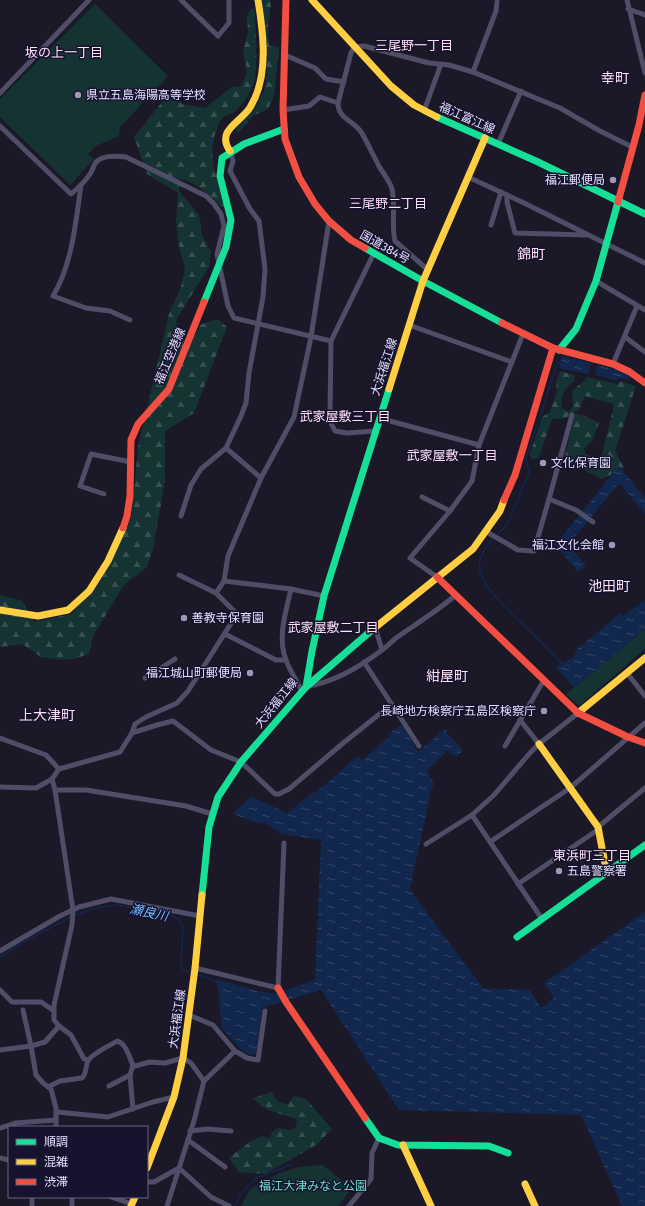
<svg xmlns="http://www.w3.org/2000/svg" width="645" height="1206" font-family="'Fira Sans','Noto Sans JP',sans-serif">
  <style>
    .green { fill: #163334 }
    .forest { fill: url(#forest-firs) }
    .water { fill: url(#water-ripples) }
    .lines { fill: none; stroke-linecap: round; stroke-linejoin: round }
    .stream { stroke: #12274e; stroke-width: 1.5 }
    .street { stroke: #504e67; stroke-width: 5 }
    .fast { stroke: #16e098; stroke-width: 7 }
    .slow { stroke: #ffcf43; stroke-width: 7 }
    .jam { stroke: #f24e42; stroke-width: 7 }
    .poi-dot { fill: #9d99b3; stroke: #17122d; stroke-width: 1.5 }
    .labels { text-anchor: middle; stroke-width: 3; stroke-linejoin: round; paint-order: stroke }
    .poi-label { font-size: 12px; fill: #e3dffe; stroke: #17122d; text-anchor: start }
    .street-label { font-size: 12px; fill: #e3dffe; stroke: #17122d }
    .park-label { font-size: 12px; fill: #6adfc4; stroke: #17122d }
    .neighbourhood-label { font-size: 13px; fill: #fee1f3; stroke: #17122d }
    .water-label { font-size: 13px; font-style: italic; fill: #6fb8fc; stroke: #17122d }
    .quarter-label { font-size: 14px; fill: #fee1f3; stroke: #17122d }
  </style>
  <defs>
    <pattern id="forest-firs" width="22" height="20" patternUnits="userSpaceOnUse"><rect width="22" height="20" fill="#163334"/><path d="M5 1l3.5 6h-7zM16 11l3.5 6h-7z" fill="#385052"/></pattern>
    <pattern id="water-ripples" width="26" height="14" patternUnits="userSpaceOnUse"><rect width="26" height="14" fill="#12274e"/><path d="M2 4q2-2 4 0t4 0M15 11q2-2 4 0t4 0" fill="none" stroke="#344669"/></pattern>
  </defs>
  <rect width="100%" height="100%" fill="#1b1827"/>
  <g class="green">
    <path d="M 95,4 L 168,76 L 120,127 L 119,136 L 96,146 L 88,154 L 94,159 L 70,185 L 0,117 L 0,99 Z"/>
    <path d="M 645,630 L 645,649 L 579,706 L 566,694 Z"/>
    <path d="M 323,1165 L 347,1185 L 353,1187 L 338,1206 L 241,1206 L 251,1188 L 280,1173 L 299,1167 Z"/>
  </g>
  <g class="forest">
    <path d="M 262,0 L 270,0 L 271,6 L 268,23 L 269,46 L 279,47 L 274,96 L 268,109 L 253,116 L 238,133 L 235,129 C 246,118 255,109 262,95 C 271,78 265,20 262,0 Z"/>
    <path d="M 251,9 L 255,9 C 255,29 259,69 253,86 C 248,96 242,106 233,113 C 229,115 225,116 222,118 C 219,121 218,126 217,129 C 206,155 217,182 227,206 L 221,207 C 210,195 196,182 180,179 L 179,191 L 199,215 L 202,235 L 211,251 L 209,267 L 176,320 L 179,339 L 191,343 L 200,325 L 213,320 L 219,320 L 227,327 L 194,413 L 165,431 L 165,481 L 153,549 L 147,567 L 124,585 L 93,636 L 89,654 L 77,658 L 63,660 L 41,657 L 22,644 L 0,647 L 0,595 L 22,601 L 34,622 L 71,614 L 115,555 L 132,514 L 138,447 L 169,314 L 181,287 L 185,268 L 178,242 L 176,221 L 178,193 L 147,174 L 134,137 L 166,97 L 176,98 L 182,104 L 205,108 L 233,86 L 236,87 L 240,87 L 245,78 L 247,71 L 243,51 L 248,32 L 247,16 Z"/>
    <path d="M 560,371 L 574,375 L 574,381 C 563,391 561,393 562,408 L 568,412 L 573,407 L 572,391 C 577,385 583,384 587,377 L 618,384 L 620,381 L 636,386 L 615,451 L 624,468 L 602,479 L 564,460 L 575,414 L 583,415 L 599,423 L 592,441 L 584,448 L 586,455 L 596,458 L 602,454 L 613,409 L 613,404 L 585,396 L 579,410 L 565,418 L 552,419 L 539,457 L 532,460 L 530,454 L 542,417 L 550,412 L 557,391 L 556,383 Z"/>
    <path d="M 272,1092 L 278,1102 L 288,1104 L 294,1096 L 306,1099 L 332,1129 L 316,1145 L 265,1174 L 239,1172 L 229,1158 L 251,1141 L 263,1136 L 270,1139 L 272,1132 L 278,1128 L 291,1130 L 296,1127 L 297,1119 C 281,1114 263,1111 253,1098 Z"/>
  </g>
  <g class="water">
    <path d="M 562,356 L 591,363 L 588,374 L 559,368 Z"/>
    <path d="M 598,365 L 619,370 L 630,377 L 629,380 L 618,378 L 617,381 L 595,375 Z"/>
    <path d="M 619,466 L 645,498 L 645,514 L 620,484 L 617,486 L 568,545 L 586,565 L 578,572 L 555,545 Z"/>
    <path d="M 645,600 L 645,630 L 574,687 L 556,668 L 574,657 L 577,649 L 621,613 L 623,616 Z"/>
    <path d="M 402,725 L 418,752 L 443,730 L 446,729 L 447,733 L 463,750 L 457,757 L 446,751 L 444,754 L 427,770 L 434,784 L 430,792 L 431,794 L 429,800 L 428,801 L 429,801 L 410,889 L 441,932 L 483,988 L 530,990 L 541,1008 L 554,998 L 544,983 L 645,912 L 645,1206 L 622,1206 L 581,1115 L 399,1110 L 321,990 L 262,1008 L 256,1054 L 252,1055 L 243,1052 L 222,1028 L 217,979 L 258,991 L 274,994 L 315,980 L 321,840 L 281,834 L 264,822 L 260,824 L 233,814 L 249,798 L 252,797 L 287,813 L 314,792 L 315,793 L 358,756 L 362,760 L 389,737 L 388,734 Z"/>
  </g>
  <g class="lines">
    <g class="stream">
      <path d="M 496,536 L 507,525 L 529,473 L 526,458 L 557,364 L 561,362"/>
      <path d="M 494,538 C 485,547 477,558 480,571 C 486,593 517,618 533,634 C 544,644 553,655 563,665"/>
      <path d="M 75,915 L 100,907 L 117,905 L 171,915 C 178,918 181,922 183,928 L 181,966 L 184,970 L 193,973"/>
      <path d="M 0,957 L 22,943 L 71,917"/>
      <path d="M 196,974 L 214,980 L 218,984"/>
      <path d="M 235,1206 L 240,1195 L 256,1178 L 291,1165"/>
    </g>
    <g class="street">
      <path d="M 181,0 L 218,36 L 229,23 L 229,0"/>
      <path d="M 627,0 L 645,73"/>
      <path d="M 628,9 L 645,15"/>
      <path d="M 285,55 L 315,68 L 326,79 L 344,82"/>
      <path d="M 473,72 L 496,11 L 497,2"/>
      <path d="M 0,93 L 89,0"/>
      <path d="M 283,110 L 309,106 L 320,97 L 338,103"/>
      <path d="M 424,111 L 441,64"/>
      <path d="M 0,126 L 71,194 C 78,188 85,182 90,174 C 93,170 93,166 96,162 C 102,155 118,156 126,157 L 206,196 L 214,204 L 221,214 L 224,226 L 217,254 L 228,306 L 234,318 L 331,341"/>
      <path d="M 498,144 L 521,91"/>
      <path d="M 468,177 L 522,202 L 645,263"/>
      <path d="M 81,185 C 76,221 72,265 53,296 L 86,308 L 110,311 L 130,320"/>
      <path d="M 507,195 L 507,202 L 515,233 L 586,235"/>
      <path d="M 491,225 L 501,192"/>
      <path d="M 374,253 L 331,341 L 330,415 L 331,423 L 335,431 L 347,433 L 375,431"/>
      <path d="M 428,270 L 395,241 C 391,224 396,206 392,189 C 390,182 384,174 380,168 C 374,157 369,146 363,135 C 355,120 338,120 338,103 L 351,53 L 355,47 L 364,46 L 429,63 L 449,65 L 473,72 L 560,108 L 600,131 L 632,147"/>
      <path d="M 596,281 L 645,310"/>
      <path d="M 409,325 L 512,362"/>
      <path d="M 625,337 L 645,352"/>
      <path d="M 613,364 L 637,306"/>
      <path d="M 379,418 L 479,445"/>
      <path d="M 226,448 L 261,478"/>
      <path d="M 104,494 L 80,486 L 91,454 L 131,462"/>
      <path d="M 422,497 L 450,511"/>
      <path d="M 549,499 L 576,510 L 593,522"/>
      <path d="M 181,516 L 191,485 L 201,469 L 226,448 L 241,416 L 246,403 L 249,373 L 263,297 L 265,269 L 259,221 L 250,209 L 230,171 L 233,161 L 230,151"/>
      <path d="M 485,531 L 518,550 L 534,551 L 549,499 L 572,415"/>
      <path d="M 437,577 L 410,558 L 450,511 L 472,481 L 479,445 L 523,334"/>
      <path d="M 224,581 L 291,589 L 324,596"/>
      <path d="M 291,589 C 286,612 277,637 286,660 C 290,671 297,681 302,691"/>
      <path d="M 216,593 L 224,581 L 228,556 L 261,478 L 294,417 L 311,337 L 329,221"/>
      <path d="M 375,627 L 382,650"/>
      <path d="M 225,634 L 276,660 L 286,660"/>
      <path d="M 364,662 L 419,746"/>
      <path d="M 627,673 L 645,696"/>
      <path d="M 145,678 L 175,659"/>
      <path d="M 308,686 C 335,682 361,666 382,650 C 387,647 391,642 396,638 C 416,624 437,611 456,595"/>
      <path d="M 520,720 L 539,744"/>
      <path d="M 132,733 L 157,725 L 173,721 L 211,750 L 241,762 L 275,794 L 279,794 L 289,789 L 342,744 L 392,704"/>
      <path d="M 0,738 L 46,755 L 59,769"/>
      <path d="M 505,746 L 544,680"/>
      <path d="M 0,787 L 36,788 L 52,779"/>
      <path d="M 55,790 L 86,790 L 186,806 L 212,814"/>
      <path d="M 472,815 L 542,919"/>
      <path d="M 598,827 L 645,788"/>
      <path d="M 490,842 L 570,788 L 645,723"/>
      <path d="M 426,844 L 472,815 L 494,795 L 529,754 L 539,744 L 578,713"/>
      <path d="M 518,884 L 599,829"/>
      <path d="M 0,951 L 60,916 L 79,907 L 111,899 L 200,916"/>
      <path d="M 195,968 L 278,988 L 284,843"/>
      <path d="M 0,990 L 12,1002 L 41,1002 L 54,1011"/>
      <path d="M 23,1010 L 31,1046 L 36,1075 L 43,1083 L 51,1089 L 56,1108 L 56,1127"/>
      <path d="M 189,1015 L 213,1025 L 235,1051 L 247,1058 L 258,1060 L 265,1011"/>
      <path d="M 0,1050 L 31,1046 L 45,1042 L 59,1026"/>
      <path d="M 88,1060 L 84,1059 L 71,1035 L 59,1026 L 54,1020 L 54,1005 L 72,925 L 73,910 L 60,823 L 55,790 L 52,779 L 59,769 L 120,752 L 132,733 L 135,724 L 146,717 L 177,703 L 188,691 L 237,614 L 216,593 L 179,575"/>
      <path d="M 204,1081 L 235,1051"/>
      <path d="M 109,1086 L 130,1075"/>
      <path d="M 48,1087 L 60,1081 L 82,1078 C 87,1073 85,1067 88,1061 C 91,1054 111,1045 117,1041 C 126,1043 129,1057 133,1065 L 135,1066 L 150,1062 L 165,1063 L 183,1058 L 191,1063 L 204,1081 L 194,1121 L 167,1206"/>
      <path d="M 133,1109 L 130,1075 L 133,1065"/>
      <path d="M 57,1112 L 108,1117 L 153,1102 L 174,1097"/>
      <path d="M 0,1128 L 16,1123 L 56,1120"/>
      <path d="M 190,1131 L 208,1129 L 231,1131"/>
      <path d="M 188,1140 L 225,1167"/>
      <path d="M 0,1158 L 9,1160"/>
      <path d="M 147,1182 L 154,1182 L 179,1168 L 211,1197 L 229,1206"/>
      <path d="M 32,1197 L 32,1206"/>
      <path d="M 72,1197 L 72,1206"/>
      <path d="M 111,1197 L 132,1204"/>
      <path d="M 349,1206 L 371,1179 L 372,1153 L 379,1138"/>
    </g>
    <g class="fast">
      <path d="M 437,117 L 536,161 L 645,214"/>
      <path d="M 365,248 L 423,281 L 502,323"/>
      <path d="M 204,302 L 226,247 L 231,220 L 220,176 L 222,158 L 244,144 L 284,129"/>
      <path d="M 559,350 L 576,329 L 596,281 L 618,202"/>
      <path d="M 306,687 L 312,651 L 324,596 L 389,389"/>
      <path d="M 202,895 L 209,827 L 218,797 L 241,762 L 306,687 L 372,630"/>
      <path d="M 517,937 L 645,845"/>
      <path d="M 365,1118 L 379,1138 L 398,1145 L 489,1146 L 508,1153"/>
    </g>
    <g class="slow">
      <path d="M 312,0 L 391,86 L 414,105 L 437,117"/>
      <path d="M 230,151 C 216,131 239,123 249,109 C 252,105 253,101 255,98 C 268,68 263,31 258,0"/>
      <path d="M 389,389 L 423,281 L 485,138"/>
      <path d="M 0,610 L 38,616 L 68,610 L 89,591 L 108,561 L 123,528"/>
      <path d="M 372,630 L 473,549 L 500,511 L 504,500"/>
      <path d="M 578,713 L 645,658"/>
      <path d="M 539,744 L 598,827 L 605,864 L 608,871"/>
      <path d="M 403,1145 L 431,1206"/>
      <path d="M 147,1168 L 174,1097 L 183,1058 L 195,968 L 202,895"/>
      <path d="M 525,1184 L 535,1206"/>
      <path d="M 131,1206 L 135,1197"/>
    </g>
    <g class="jam">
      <path d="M 286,0 L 283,110 L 285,139 L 299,177 L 315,204 L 329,221 L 351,240 L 365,248"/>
      <path d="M 618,202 L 639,125 L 645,95"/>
      <path d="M 502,323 L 553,348 L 613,364 L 630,372 L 645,383"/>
      <path d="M 504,500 L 515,475 L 553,348"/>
      <path d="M 123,528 L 127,516 L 130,496 L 131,440 L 138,424 L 169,389 L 204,302"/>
      <path d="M 437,577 L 578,713 L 628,737 L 645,743"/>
      <path d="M 278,988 L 286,1002 L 365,1118"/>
    </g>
  </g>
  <g class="poi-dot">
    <circle cx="78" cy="95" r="4"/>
    <circle cx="613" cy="180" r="4"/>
    <circle cx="543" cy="463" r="4"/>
    <circle cx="612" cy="545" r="4"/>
    <circle cx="184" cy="618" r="4"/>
    <circle cx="250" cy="673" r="4"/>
    <circle cx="544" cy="711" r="4"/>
    <circle cx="559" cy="871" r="4"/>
  </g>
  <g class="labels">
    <g class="poi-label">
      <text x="86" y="99">県立五島海陽高等学校</text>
      <text x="605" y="184" text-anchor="end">福江郵便局</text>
      <text x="551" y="467">文化保育園</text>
      <text x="604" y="549" text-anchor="end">福江文化会館</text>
      <text x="192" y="622">善教寺保育園</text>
      <text x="242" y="677" text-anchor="end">福江城山町郵便局</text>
      <text x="536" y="715" text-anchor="end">長崎地方検察庁五島区検察庁</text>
      <text x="567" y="875">五島警察署</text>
    </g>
    <g class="street-label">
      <text transform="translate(467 118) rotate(24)" y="4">福江富江線</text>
      <text transform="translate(385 247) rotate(29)" y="4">国道384号</text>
      <text transform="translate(170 356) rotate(-67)" y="4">福江空港線</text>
      <text transform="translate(384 367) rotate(-72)" y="4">大浜福江線</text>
      <text transform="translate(276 703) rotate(-51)" y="4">大浜福江線</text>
      <text transform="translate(177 1019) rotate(-82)" y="4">大浜福江線</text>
    </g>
    <g class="park-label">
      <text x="313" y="1190">福江大津みなと公園</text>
    </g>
    <g class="neighbourhood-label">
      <text x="414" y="50">三尾野一丁目</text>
      <text x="64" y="57">坂の上一丁目</text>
      <text x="388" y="208">三尾野二丁目</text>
      <text x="345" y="421">武家屋敷三丁目</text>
      <text x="452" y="460">武家屋敷一丁目</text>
      <text x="333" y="632">武家屋敷二丁目</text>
      <text x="592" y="860">東浜町三丁目</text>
    </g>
    <g class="water-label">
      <text transform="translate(149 912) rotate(12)" y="5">瀬良川</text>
    </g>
    <g class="quarter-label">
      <text x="615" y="83">幸町</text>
      <text x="531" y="259">錦町</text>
      <text x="609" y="591">池田町</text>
      <text x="447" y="681">紺屋町</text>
      <text x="47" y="720">上大津町</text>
    </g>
  </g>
  <rect x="8" y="1126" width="140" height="72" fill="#17122d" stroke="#696481"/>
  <rect x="16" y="1139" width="20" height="6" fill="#16e098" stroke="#696481"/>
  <text x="44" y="1146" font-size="12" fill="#e3dffe">順調</text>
  <rect x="16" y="1159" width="20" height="6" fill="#ffcf43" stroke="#696481"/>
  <text x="44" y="1166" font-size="12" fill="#e3dffe">混雑</text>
  <rect x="16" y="1179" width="20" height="6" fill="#f24e42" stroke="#696481"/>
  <text x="44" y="1186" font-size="12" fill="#e3dffe">渋滞</text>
</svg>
